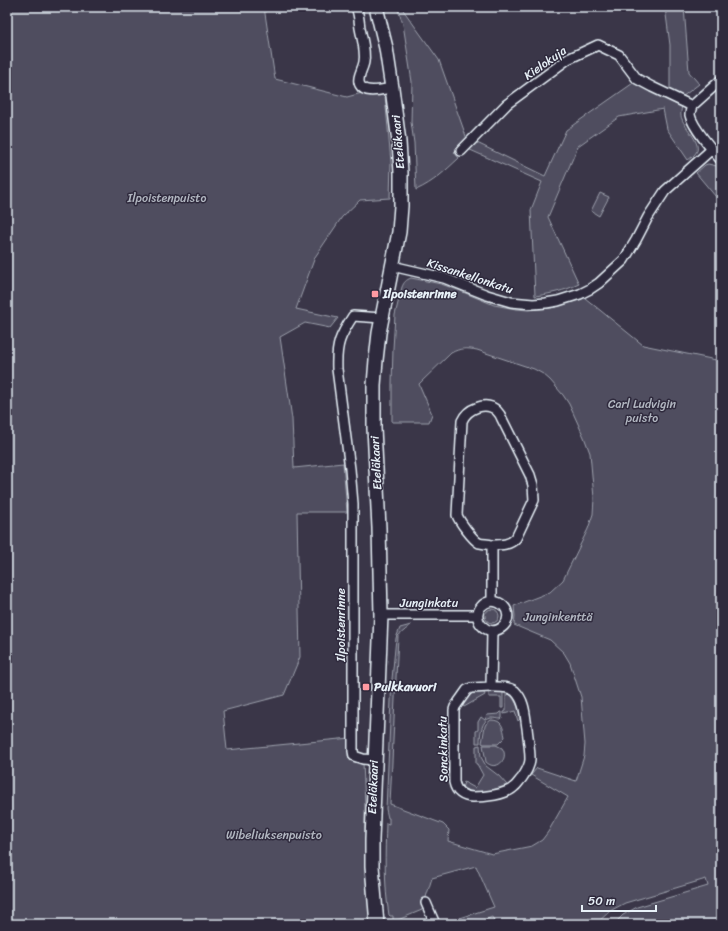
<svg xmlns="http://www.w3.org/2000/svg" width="728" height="931" font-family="Sriracha,sans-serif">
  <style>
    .green { fill: #504e5f; stroke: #9ca0ac }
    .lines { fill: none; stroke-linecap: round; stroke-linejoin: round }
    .street-casing { stroke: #e8f1f8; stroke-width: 12 }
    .secondary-casing { stroke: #e8f1f8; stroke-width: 16 }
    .street { stroke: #2f2a3d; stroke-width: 9 }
    .secondary { stroke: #2f2a3d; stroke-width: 13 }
    .poi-dot { fill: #ff9aa2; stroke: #2f2a3d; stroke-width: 1.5 }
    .labels { text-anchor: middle; stroke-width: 3; stroke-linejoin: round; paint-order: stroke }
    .street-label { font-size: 12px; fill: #e8f1f8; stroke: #2f2a3d }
    .park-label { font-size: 12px; fill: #b3b8c2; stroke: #2f2a3d }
    .poi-label { font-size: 12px; font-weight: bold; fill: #e8f1f8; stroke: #2f2a3d; text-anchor: start }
  </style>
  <rect width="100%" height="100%" fill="#3a3648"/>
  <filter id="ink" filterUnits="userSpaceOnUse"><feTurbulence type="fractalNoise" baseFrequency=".025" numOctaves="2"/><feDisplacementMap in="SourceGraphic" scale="8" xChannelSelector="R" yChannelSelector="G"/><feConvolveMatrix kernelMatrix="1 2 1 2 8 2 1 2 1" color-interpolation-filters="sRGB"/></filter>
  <g filter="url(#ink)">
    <g class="green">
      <path d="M 7,7 L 264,7 L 275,79 L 347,97 L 362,93 L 367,95 L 380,94 L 385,96 L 391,162 L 390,198 L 360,200 L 342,217 L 315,257 L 296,309 L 338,318 L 330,328 L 305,323 L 280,337 L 292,419 L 294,468 L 343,463 L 347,512 L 297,512 L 300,657 L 284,695 L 223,711 L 227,750 L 350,738 L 348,756 L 363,763 L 365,805 L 365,866 L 370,924 L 7,924 Z"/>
      <path d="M 397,7 L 401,7 L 439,60 L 467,139 L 454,152 L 459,158 C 445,171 434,182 416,190 L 414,143 L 411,122 L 412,82 L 403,24 Z"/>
      <path d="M 665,7 L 684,7 L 689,72 L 699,84 L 682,97 L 670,92 L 670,45 Z"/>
      <path d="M 636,81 L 640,85 L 682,106 C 681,111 680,115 682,119 C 685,128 700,141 697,151 C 695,155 691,158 688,160 L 667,129 L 663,109 L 619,117 L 578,146 L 548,217 L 579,284 C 564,291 550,294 535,296 L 531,210 L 542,182 L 468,149 L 475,142 L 545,176 L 566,130 Z"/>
      <path d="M 708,164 L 717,166 L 721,168 L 721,203 L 696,173 L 705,165 Z"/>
      <path d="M 600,193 L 609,197 L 599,216 L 591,211 Z"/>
      <path d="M 411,278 L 441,284 L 458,290 L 494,305 L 516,309 L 528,310 L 551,308 L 585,298 L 643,345 L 721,361 L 721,924 L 614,924 L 623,915 L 637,907 L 708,886 L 706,879 L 625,903 L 610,911 L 596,924 L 496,924 L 492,917 L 476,924 L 461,924 L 459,918 L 494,907 L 476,866 L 432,878 L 422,910 L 393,922 L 393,916 L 390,916 L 389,915 C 384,885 385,853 386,823 L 389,824 L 389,818 L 388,818 L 386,809 L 392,679 L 396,638 L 400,628 L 411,625 L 398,636 L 390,804 L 443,824 L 449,830 L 448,841 L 492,854 L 532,846 L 542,840 L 548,832 L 568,797 L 531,775 L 537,768 L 576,781 L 584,756 L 585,744 L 581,697 L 570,663 L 564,653 L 550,640 L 514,625 L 515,616 L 514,606 L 550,592 L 563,580 L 588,529 L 593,514 L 594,498 L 590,453 L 584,437 L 569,404 L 563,395 L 550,380 L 543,374 L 534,369 L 477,350 C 467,348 460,348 451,353 L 419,384 L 432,414 L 429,422 L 392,422 L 392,383 L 393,349 L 395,315 L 402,287 C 404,282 406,280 411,278 Z"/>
      <circle cx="492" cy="616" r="7"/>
      <path d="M 483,691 L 485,695 L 464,707 L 462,704 C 470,695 471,692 483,691 Z"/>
      <path d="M 490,691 L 502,691 L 503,693 L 503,708 L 501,708 L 501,697 L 489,697 L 489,693 Z"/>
      <path d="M 506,692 C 516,698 519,708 520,719 L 518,721 L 515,711 L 504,714 L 504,712 L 506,711 Z"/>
      <path d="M 501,712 L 502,712 L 502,718 L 501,719 C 498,719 495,718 491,718 C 481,720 480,735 480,743 L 476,743 L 476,731 L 478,730 L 478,722 L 481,717 L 485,720 L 487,715 L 499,714 Z"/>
      <path d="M 491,720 C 503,720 503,728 505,737 L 498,744 L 484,744 L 482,743 L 485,726 L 486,724 Z"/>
      <path d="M 480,745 L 481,757 L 486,766 L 499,776 L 507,785 C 494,790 475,796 462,788 L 464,782 L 475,788 L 483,775 L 477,764 L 476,764 L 476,746 Z"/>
      <path d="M 483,745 L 496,745 L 502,748 C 510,759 496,772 486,762 Z"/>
    </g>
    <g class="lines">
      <g class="street-casing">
        <g id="street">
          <path d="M 356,7 C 359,14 359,21 360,28 C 362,39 366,51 364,62 C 363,69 356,78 360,85 C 365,95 384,89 392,88"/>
          <path d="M 721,80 L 692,106 C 691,109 690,111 690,115 C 692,126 713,151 721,160"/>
          <path d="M 461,151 L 507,104 L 568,59 L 598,45 L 619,55 L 637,79 L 652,87 L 692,106"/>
          <path d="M 392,266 L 444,278 L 487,295 L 511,302 L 533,304 L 546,303 L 558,301 L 580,294 L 590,289 L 599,283 L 624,260 L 636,240 L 648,217 L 665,191 L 712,149"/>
          <path d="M 492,601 C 513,603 513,629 492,631"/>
          <path d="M 381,615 L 477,615"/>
          <path d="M 491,687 C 499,687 508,686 515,691 C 525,701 525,715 527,728 C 528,738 530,748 530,759 C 530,766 526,772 522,778 C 519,781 517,785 514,787 C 506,795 484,797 473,797 C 463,797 456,792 454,782 L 454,710 L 455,707 L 467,690 L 471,688 L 491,687 L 492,631 C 473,627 473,604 492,601 L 492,545 C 501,545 510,545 516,538 L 534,500 L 533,485 L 530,475 L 502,419 C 501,416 499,413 497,411 C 486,400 467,409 462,421 L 457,515 C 459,521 473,540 479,543 C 483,544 488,544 492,545"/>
          <path d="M 374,760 L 363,759 L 354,756 L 353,751 L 353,504 L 350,469 L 337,369 C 336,344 340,336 353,316 L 382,318"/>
          <path d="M 426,903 L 435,924"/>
        </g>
      </g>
      <g class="secondary-casing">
        <path id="secondary" d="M 376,7 L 386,48 L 392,88 L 399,142 L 401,173 L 401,206 L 399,232 L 379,333 L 376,360 L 374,385 L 374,428 L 379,528 L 381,615 L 372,840 L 372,866 L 377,924"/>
      </g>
      <use href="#street" class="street"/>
      <use href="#secondary" class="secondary"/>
    </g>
  </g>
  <g class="poi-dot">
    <rect x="371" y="290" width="8" height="8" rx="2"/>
    <rect x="362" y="683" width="8" height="8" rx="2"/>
  </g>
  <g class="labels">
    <g class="street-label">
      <text transform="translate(545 63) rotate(-35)" y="4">Kielokuja</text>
      <text transform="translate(398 142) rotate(-95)" y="4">Eteläkaari</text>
      <text transform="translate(470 276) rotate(18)" y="4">Kissankellonkatu</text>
      <text transform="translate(376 463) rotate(-93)" y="4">Eteläkaari</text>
      <text x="429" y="607">Junginkatu</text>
      <text transform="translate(341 625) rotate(-90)" y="4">Ilpoistenrinne</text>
      <text transform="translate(443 749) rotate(-91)" y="4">Sonckinkatu</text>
      <text transform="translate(373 787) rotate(-88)" y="4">Eteläkaari</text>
    </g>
    <g class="park-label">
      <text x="167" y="202">Ilpoistenpuisto</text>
      <text x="642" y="408">Carl Ludvigin<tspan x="642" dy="14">puisto</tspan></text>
      <text x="558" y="621">Junginkenttä</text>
      <text x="274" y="839">Wibeliuksenpuisto</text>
    </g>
    <g class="poi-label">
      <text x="383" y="298">Ilpoistenrinne</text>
      <text x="374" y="691">Pulkkavuori</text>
    </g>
  </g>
  <rect width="728" height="931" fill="none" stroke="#2f2a3d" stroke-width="24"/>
  <rect x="12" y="12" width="704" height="907" fill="none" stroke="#e8f1f8" stroke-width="1.5" filter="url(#ink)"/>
  <path d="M582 905v6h74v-6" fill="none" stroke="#e8f1f8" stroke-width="2"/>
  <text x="588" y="905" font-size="12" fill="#e8f1f8" stroke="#2f2a3d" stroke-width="3" paint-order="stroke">50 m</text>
</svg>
